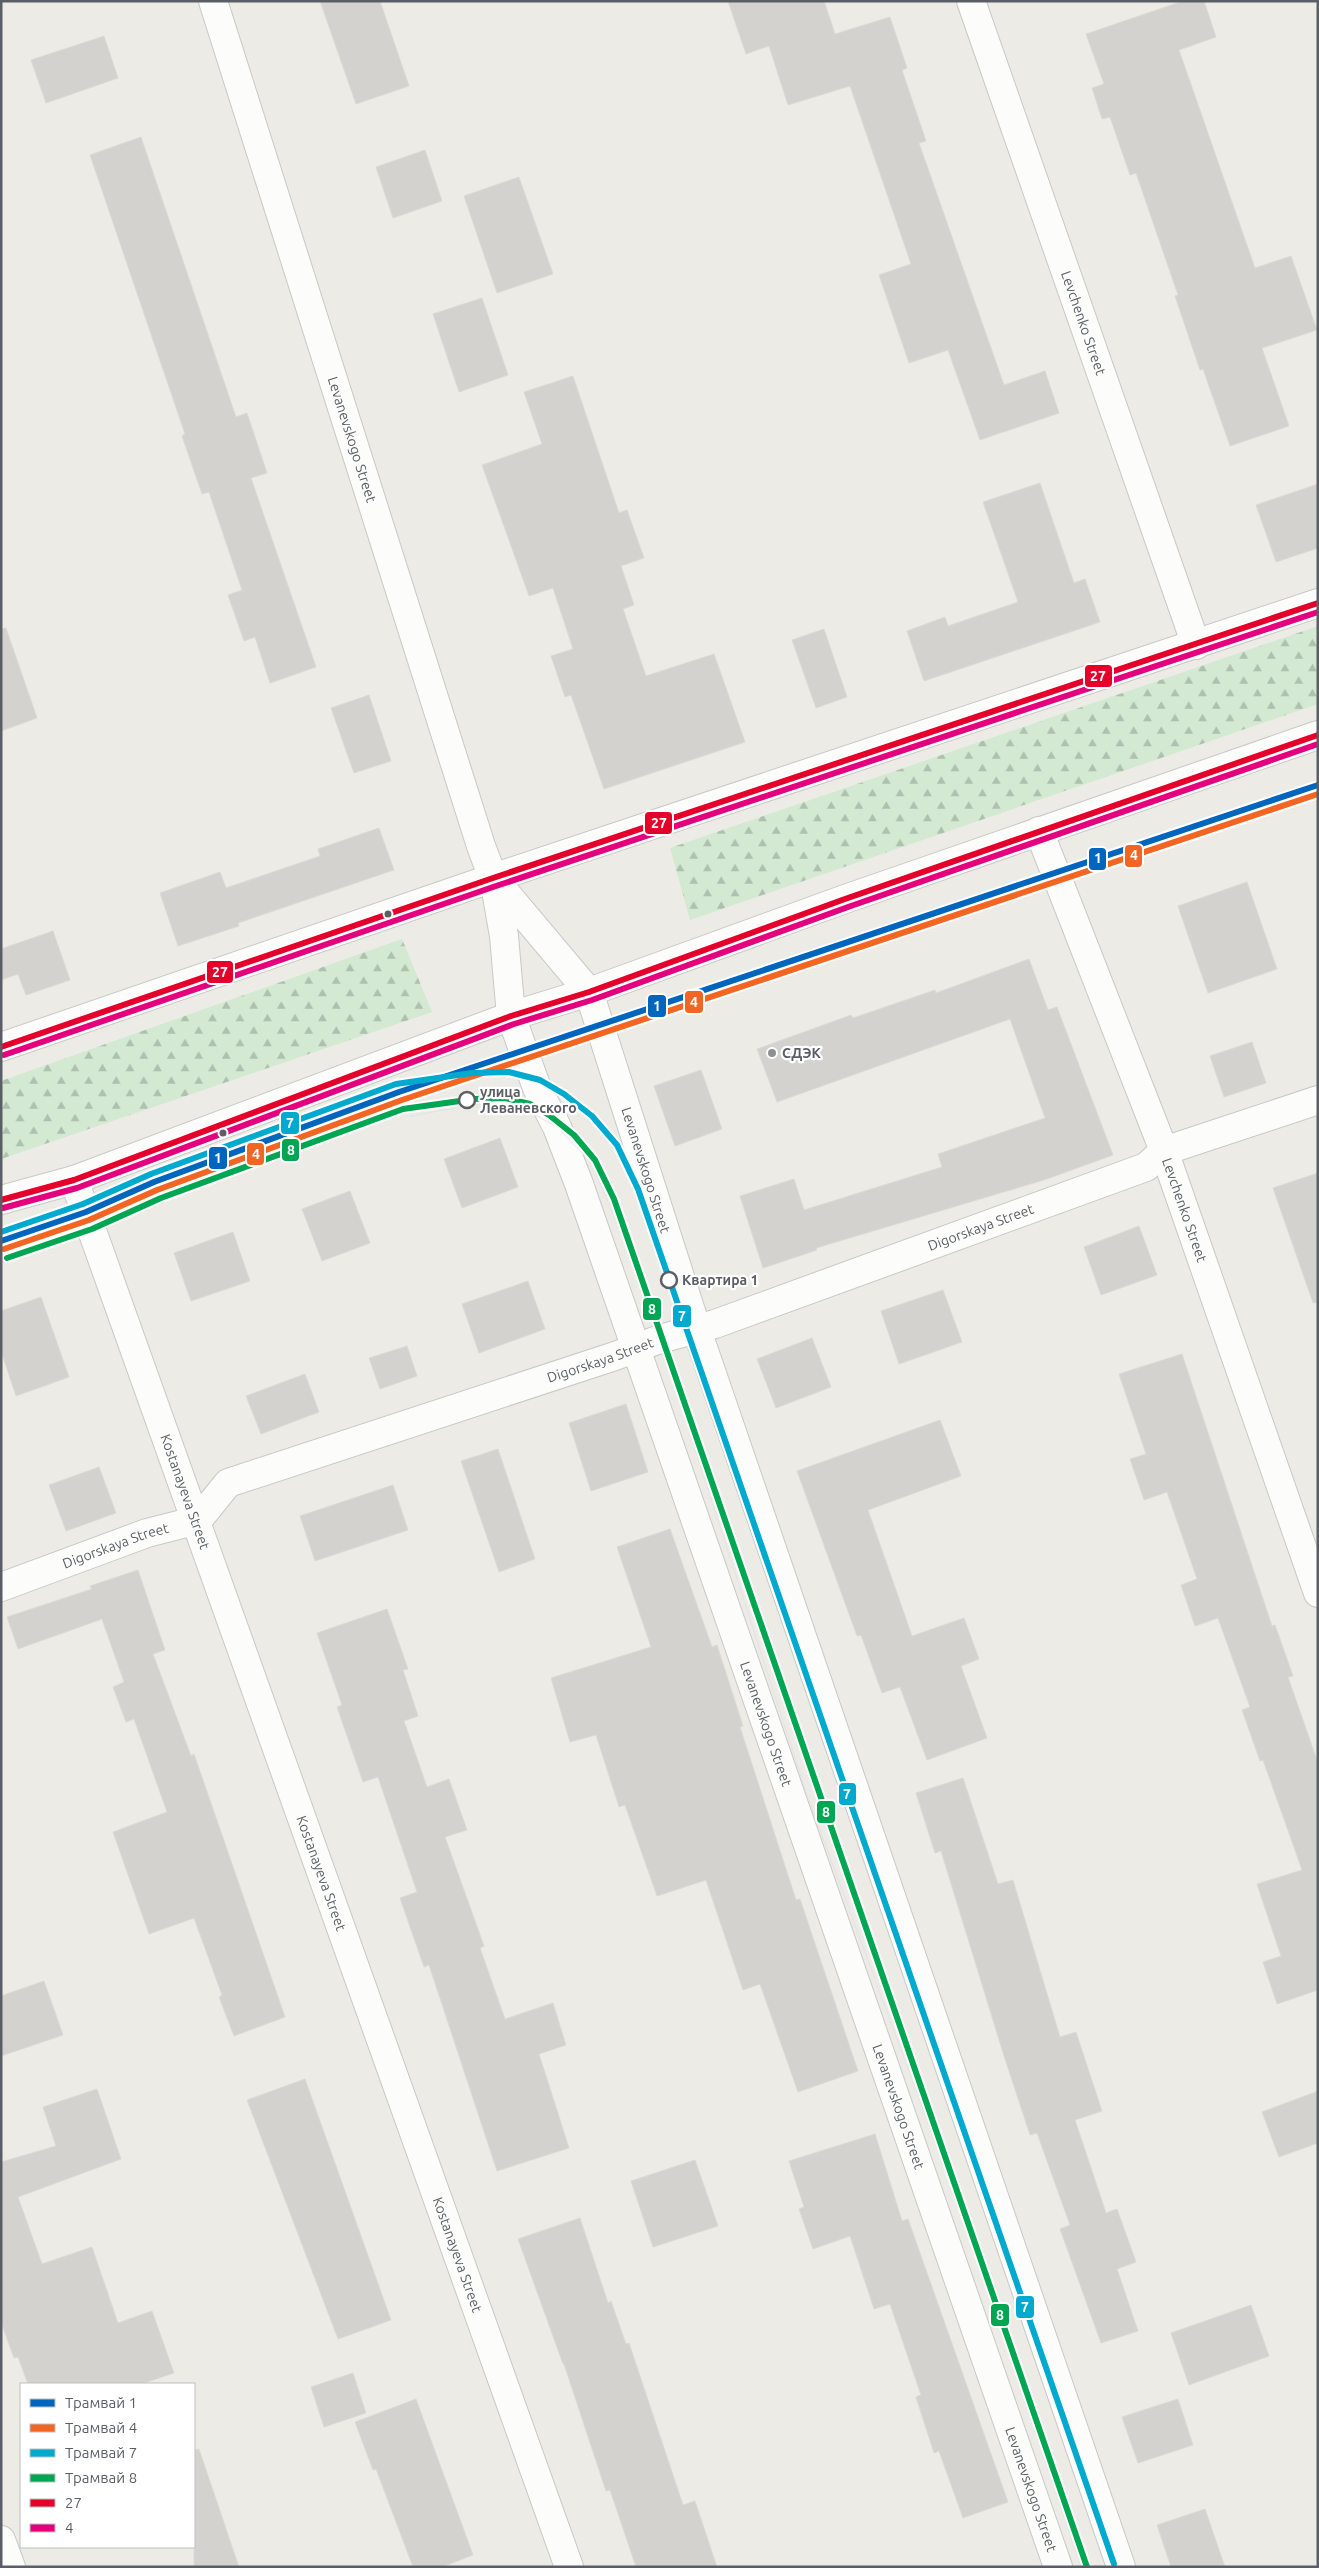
<svg xmlns="http://www.w3.org/2000/svg" width="1319" height="2568" font-family="Ubuntu,sans-serif">
  <style>
    .forest { fill: url(#forest-firs) }
    .building { fill: #d3d2cf; stroke: #dcdad5 }
    .lines { fill: none; stroke-linecap: round; stroke-linejoin: round }
    .minor-casing { stroke: #c8c8c7; stroke-width: 30 }
    .tertiary-casing { stroke: #c8c8c7; stroke-width: 30 }
    .secondary-casing { stroke: #c8c9c8; stroke-width: 30 }
    .minor { stroke: #fcfcfb; stroke-width: 28 }
    .tertiary { stroke: #fcfcfb; stroke-width: 28 }
    .secondary { stroke: #fcfcfb; stroke-width: 28 }
    .tram { stroke: #e4e3e3; stroke-width: 1 }
    .bus-1-casing { stroke: #fff; stroke-width: 10 }
    .bus-2-casing { stroke: #fff; stroke-width: 10 }
    .bus-1 { stroke: #e4002b; stroke-width: 6 }
    .bus-2 { stroke: #e5007d; stroke-width: 6 }
    .tram-1-casing { stroke: #fff; stroke-width: 10 }
    .tram-2-casing { stroke: #fff; stroke-width: 10 }
    .tram-3-casing { stroke: #fff; stroke-width: 10 }
    .tram-4-casing { stroke: #fff; stroke-width: 10 }
    .tram-1 { stroke: #0065bd; stroke-width: 6 }
    .tram-2 { stroke: #f26522; stroke-width: 6 }
    .tram-3 { stroke: #00a9ce; stroke-width: 6 }
    .tram-4 { stroke: #00a651; stroke-width: 6 }
    .bus-dot { fill: #5b5f65; stroke: #fff; stroke-width: 2 }
    .poi-dot { fill: #8e9092; stroke: #fff; stroke-width: 2 }
    .stop-dot { fill: #fff; stroke: #5b5f65; stroke-width: 2.5 }
    .labels { text-anchor: middle; stroke-width: 4.5; stroke-linejoin: round; paint-order: stroke }
    .street-label { font-size: 14px; fill: #5b5f65; stroke: #fff }
    .poi-label { font-size: 14px; font-weight: bold; fill: #5b5f65; stroke: #fff; text-anchor: start }
    .stop-label { font-size: 14px; font-weight: bold; fill: #5b5f65; stroke: #fff; text-anchor: start }
    .line-badge { stroke: #fff; stroke-width: 2 }
    .badge-label { font-size: 14px; text-anchor: middle; font-weight: bold; fill: #fff }
  </style>
  <defs>
    <pattern id="forest-firs" width="22" height="20" patternUnits="userSpaceOnUse" patternTransform="scale(1.25)"><rect width="22" height="20" fill="#d3e9d2"/><path d="M5 1l3.5 6h-7zM16 11l3.5 6h-7z" fill="#aec0ae"/></pattern>
  </defs>
  <rect width="100%" height="100%" fill="#ecebe6"/>
  <g class="forest">
    <path d="M 1318,626 L 1318,704 L 690,920 L 670,848 Z"/>
    <path d="M 402,939 L 432,1012 L 1,1159 L 1,1081 Z"/>
  </g>
  <g class="building">
    <path d="M 320,1 L 380,1 L 409,86 L 356,104 Z"/>
    <path d="M 728,1 L 824,1 L 835,34 L 890,17 L 907,68 L 902,70 L 926,141 L 919,143 L 1004,385 L 1045,371 L 1059,413 L 980,440 L 948,350 L 909,363 L 879,275 L 911,264 L 850,86 L 788,105 L 769,46 L 746,54 Z"/>
    <path d="M 1183,1 L 1204,1 L 1216,37 L 1179,50 L 1255,268 L 1291,256 L 1317,330 L 1262,348 L 1289,426 L 1230,446 L 1203,369 L 1200,370 L 1175,296 L 1178,295 L 1136,173 L 1130,175 L 1110,117 L 1102,119 L 1092,88 L 1104,84 L 1086,34 Z"/>
    <path d="M 104,36 L 118,78 L 46,103 L 31,60 Z"/>
    <path d="M 141,137 L 236,417 L 247,413 L 267,473 L 251,478 L 316,667 L 270,683 L 255,637 L 244,641 L 228,595 L 242,590 L 209,492 L 202,494 L 182,436 L 185,434 L 90,155 Z"/>
    <path d="M 425,150 L 442,201 L 393,218 L 376,167 Z"/>
    <path d="M 519,177 L 553,274 L 497,293 L 464,196 Z"/>
    <path d="M 482,298 L 508,375 L 459,392 L 433,314 Z"/>
    <path d="M 573,376 L 619,513 L 627,510 L 644,558 L 621,566 L 634,605 L 623,609 L 646,676 L 714,654 L 745,742 L 604,789 L 571,695 L 565,697 L 551,656 L 573,649 L 553,588 L 529,596 L 482,465 L 542,444 L 524,392 Z"/>
    <path d="M 1040,483 L 1074,583 L 1085,579 L 1100,622 L 924,681 L 907,631 L 945,617 L 948,626 L 1018,602 L 983,502 Z"/>
    <path d="M 1318,484 L 1318,548 L 1276,562 L 1256,505 Z"/>
    <path d="M 6,628 L 37,718 L 1,731 L 1,629 Z"/>
    <path d="M 824,629 L 847,697 L 816,708 L 792,640 Z"/>
    <path d="M 369,695 L 391,761 L 354,773 L 331,708 Z"/>
    <path d="M 379,828 L 394,870 L 238,923 L 239,926 L 178,946 L 160,893 L 220,872 L 226,888 L 320,856 L 318,849 Z"/>
    <path d="M 1247,882 L 1277,969 L 1208,993 L 1178,906 Z"/>
    <path d="M 53,931 L 70,980 L 26,995 L 18,974 L 1,980 L 1,949 Z"/>
    <path d="M 1029,959 L 1048,1010 L 1057,1007 L 1113,1155 L 1044,1180 L 816,1248 L 817,1250 L 763,1268 L 740,1196 L 794,1179 L 804,1210 L 942,1167 L 938,1154 L 1045,1118 L 1010,1019 L 777,1102 L 757,1049 L 851,1015 L 853,1018 L 935,990 L 936,993 Z"/>
    <path d="M 1252,1042 L 1266,1083 L 1224,1097 L 1210,1056 Z"/>
    <path d="M 701,1070 L 722,1129 L 675,1146 L 654,1086 Z"/>
    <path d="M 500,1138 L 518,1187 L 462,1208 L 444,1159 Z"/>
    <path d="M 1318,1173 L 1318,1302 L 1313,1303 L 1273,1188 Z"/>
    <path d="M 350,1191 L 370,1243 L 322,1261 L 302,1209 Z"/>
    <path d="M 1139,1226 L 1157,1275 L 1101,1295 L 1084,1247 Z"/>
    <path d="M 233,1232 L 250,1281 L 191,1301 L 174,1253 Z"/>
    <path d="M 528,1281 L 545,1329 L 479,1353 L 462,1304 Z"/>
    <path d="M 943,1290 L 962,1342 L 899,1364 L 881,1311 Z"/>
    <path d="M 41,1297 L 69,1377 L 16,1396 L 1,1351 L 1,1311 Z"/>
    <path d="M 812,1338 L 831,1387 L 776,1408 L 757,1359 Z"/>
    <path d="M 407,1346 L 417,1376 L 380,1389 L 369,1358 Z"/>
    <path d="M 1182,1354 L 1272,1626 L 1275,1625 L 1293,1676 L 1288,1677 L 1318,1763 L 1318,1990 L 1277,2004 L 1263,1962 L 1281,1956 L 1257,1884 L 1302,1870 L 1263,1760 L 1260,1761 L 1242,1710 L 1250,1707 L 1218,1618 L 1195,1626 L 1181,1585 L 1197,1579 L 1167,1492 L 1144,1500 L 1130,1459 L 1146,1454 L 1119,1374 Z"/>
    <path d="M 305,1374 L 319,1412 L 261,1434 L 246,1396 Z"/>
    <path d="M 626,1404 L 648,1472 L 591,1491 L 569,1423 Z"/>
    <path d="M 940,1420 L 961,1476 L 868,1510 L 912,1636 L 964,1618 L 979,1659 L 961,1666 L 987,1738 L 927,1760 L 900,1687 L 882,1693 L 861,1635 L 857,1636 L 797,1471 Z"/>
    <path d="M 498,1449 L 535,1559 L 499,1572 L 461,1461 Z"/>
    <path d="M 99,1467 L 116,1513 L 66,1531 L 49,1485 Z"/>
    <path d="M 393,1485 L 408,1530 L 315,1561 L 300,1516 Z"/>
    <path d="M 670,1529 L 712,1647 L 717,1645 L 743,1726 L 740,1727 L 796,1900 L 800,1899 L 858,2071 L 798,2092 L 760,1984 L 743,1990 L 706,1880 L 657,1896 L 625,1805 L 619,1807 L 596,1735 L 570,1742 L 551,1678 L 651,1647 L 617,1547 Z"/>
    <path d="M 138,1570 L 165,1650 L 153,1654 L 191,1756 L 194,1754 L 285,2017 L 234,2036 L 219,1997 L 222,1995 L 194,1918 L 149,1934 L 113,1832 L 167,1812 L 134,1719 L 126,1722 L 113,1687 L 124,1682 L 102,1619 L 18,1649 L 7,1617 L 92,1589 L 90,1586 Z"/>
    <path d="M 387,1609 L 408,1669 L 403,1670 L 418,1716 L 404,1721 L 427,1787 L 449,1779 L 467,1830 L 445,1837 L 484,1946 L 480,1948 L 505,2019 L 553,2003 L 566,2045 L 539,2054 L 569,2148 L 497,2171 L 429,1965 L 424,1967 L 400,1898 L 417,1892 L 378,1777 L 363,1782 L 337,1707 L 342,1705 L 317,1633 Z"/>
    <path d="M 963,1778 L 998,1884 L 1013,1880 L 1060,2037 L 1076,2032 L 1102,2111 L 1075,2120 L 1106,2213 L 1117,2209 L 1136,2262 L 1117,2269 L 1138,2331 L 1101,2343 L 1060,2229 L 1070,2225 L 1037,2133 L 1030,2135 L 1004,2056 L 941,1851 L 935,1853 L 916,1793 Z"/>
    <path d="M 44,1981 L 63,2035 L 1,2056 L 1,1996 Z"/>
    <path d="M 305,2079 L 391,2320 L 338,2339 L 247,2100 Z"/>
    <path d="M 97,2089 L 121,2159 L 18,2197 L 42,2264 L 92,2247 L 118,2323 L 152,2311 L 174,2373 L 141,2384 L 28,2384 L 18,2357 L 14,2358 L 1,2322 L 1,2162 L 56,2146 L 43,2107 Z"/>
    <path d="M 1318,2091 L 1318,2143 L 1279,2157 L 1262,2112 Z"/>
    <path d="M 875,2134 L 902,2221 L 908,2219 L 1008,2502 L 963,2518 L 939,2451 L 934,2453 L 916,2397 L 921,2395 L 890,2304 L 874,2309 L 850,2236 L 813,2249 L 799,2209 L 804,2207 L 789,2161 Z"/>
    <path d="M 695,2160 L 718,2226 L 653,2247 L 631,2181 Z"/>
    <path d="M 580,2218 L 608,2303 L 611,2301 L 626,2344 L 629,2343 L 683,2505 L 695,2501 L 717,2567 L 636,2567 L 610,2490 L 606,2491 L 564,2364 L 563,2364 L 518,2239 Z"/>
    <path d="M 1251,2305 L 1269,2356 L 1189,2385 L 1171,2333 Z"/>
    <path d="M 353,2373 L 366,2413 L 324,2427 L 311,2387 Z"/>
    <path d="M 416,2399 L 473,2555 L 442,2567 L 413,2567 L 376,2469 L 373,2470 L 355,2422 Z"/>
    <path d="M 1178,2399 L 1193,2445 L 1138,2463 L 1122,2417 Z"/>
    <path d="M 199,2449 L 239,2567 L 194,2567 L 194,2450 Z"/>
    <path d="M 1205,2509 L 1225,2567 L 1171,2567 L 1157,2525 Z"/>
  </g>
  <g class="lines">
    <g class="minor-casing">
      <g id="minor">
        <path id="s1" d="M 971,1 L 1196,645"/>
        <path id="s2" d="M 1039,831 L 1164,1151 L 1318,1593"/>
        <path id="s3" d="M 493,878 L 589,992 L 697,1330 L 1121,2567"/>
        <path id="s4" d="M 494,879 L 504,936 L 511,1016 L 537,1088 L 557,1127 L 579,1184 L 1058,2567"/>
        <path id="s5" d="M 74,1180 L 569,2567"/>
        <path id="s6" d="M 1,1587 L 147,1533 L 198,1520 L 228,1483 L 615,1356 L 660,1339 L 715,1324 L 1146,1167 L 1164,1151 L 1318,1100"/>
        <path d="M 1,2540 L 11,2567"/>
      </g>
    </g>
    <g class="tertiary-casing">
      <g id="tertiary">
        <path id="s7" d="M 213,1 L 481,846 L 493,878"/>
      </g>
    </g>
    <g class="secondary-casing">
      <g id="secondary">
        <path d="M 1,1047 L 493,878 L 1318,603"/>
        <path d="M 1,1200 L 74,1180 L 511,1016 L 589,992 L 845,899 L 1318,735"/>
      </g>
    </g>
    <use href="#minor" class="minor"/>
    <use href="#tertiary" class="tertiary"/>
    <use href="#secondary" class="secondary"/>
    <path class="tram" d="M 410,1116 L 484,1103 L 526,1110 L 557,1127 L 591,1162 L 637,1270 L 806,1792 L 956,2199 L 1081,2567"/>
    <g class="bus-1-casing">
      <g id="bus-1">
        <path d="M 1,1047 L 493,878 L 1318,603"/>
        <path d="M 1,1200 L 74,1180 L 511,1016 L 589,992 L 845,899 L 1318,735"/>
      </g>
    </g>
    <g class="bus-2-casing">
      <g id="bus-2">
        <path d="M 4,1055 L 496,886 L 1318,612"/>
        <path d="M 3,1208 L 77,1188 L 514,1024 L 592,1000 L 848,907 L 1318,744"/>
      </g>
    </g>
    <use href="#bus-1" class="bus-1"/>
    <use href="#bus-2" class="bus-2"/>
    <g class="tram-1-casing">
      <path id="tram-1" d="M 1,1241 L 86,1212 L 154,1182 L 399,1092 L 1318,785"/>
    </g>
    <g class="tram-2-casing">
      <path id="tram-2" d="M 4,1249 L 89,1220 L 157,1190 L 402,1100 L 1318,794"/>
    </g>
    <g class="tram-3-casing">
      <path id="tram-3" d="M 1,1232 L 83,1204 L 151,1174 L 396,1084 L 472,1073 L 509,1072 L 540,1080 L 564,1094 L 592,1116 L 617,1145 L 638,1189 L 1114,2564"/>
    </g>
    <g class="tram-4-casing">
      <path id="tram-4" d="M 7,1258 L 92,1229 L 161,1198 L 403,1109 L 474,1099 L 505,1098 L 530,1104 L 549,1115 L 574,1135 L 595,1160 L 614,1199 L 1087,2567"/>
    </g>
    <use href="#tram-1" class="tram-1"/>
    <use href="#tram-2" class="tram-2"/>
    <use href="#tram-3" class="tram-3"/>
    <use href="#tram-4" class="tram-4"/>
  </g>
  <g class="bus-dot">
    <circle cx="388" cy="914" r="4.5"/>
    <circle cx="223" cy="1133" r="4.5"/>
  </g>
  <circle class="poi-dot" cx="772" cy="1053" r="5"/>
  <g class="stop-dot">
    <circle cx="467" cy="1100" r="8"/>
    <circle cx="669" cy="1280" r="8"/>
  </g>
  <g class="labels">
    <g class="street-label">
      <text dy="5" stroke="none"><textPath href="#s1" startOffset="341">Levchenko Street</textPath></text>
      <text dy="5" stroke="none"><textPath href="#s7" startOffset="460">Levanevskogo Street</textPath></text>
      <text dy="5" stroke="none"><textPath href="#s3" startOffset="336">Levanevskogo Street</textPath></text>
      <text dy="5" stroke="none"><textPath href="#s2" startOffset="406">Levchenko Street</textPath></text>
      <text dy="5" stroke="none"><textPath href="#s6" startOffset="1051">Digorskaya Street</textPath></text>
      <text dy="5" stroke="none"><textPath href="#s6" startOffset="648">Digorskaya Street</textPath></text>
      <text dy="5" stroke="none"><textPath href="#s5" startOffset="331">Kostanayeva Street</textPath></text>
      <text dy="5" stroke="none"><textPath href="#s6" startOffset="122">Digorskaya Street</textPath></text>
      <text dy="5" stroke="none"><textPath href="#s4" startOffset="891">Levanevskogo Street</textPath></text>
      <text dy="5" stroke="none"><textPath href="#s5" startOffset="736">Kostanayeva Street</textPath></text>
      <text dy="5" stroke="none"><textPath href="#s4" startOffset="1296">Levanevskogo Street</textPath></text>
      <text dy="5" stroke="none"><textPath href="#s5" startOffset="1141">Kostanayeva Street</textPath></text>
      <text dy="5" stroke="none"><textPath href="#s4" startOffset="1701">Levanevskogo Street</textPath></text>
    </g>
    <g class="poi-label">
      <text x="782" y="1058">СДЭК</text>
    </g>
    <g class="stop-label">
      <text x="480" y="1097">улица<tspan x="480" dy="16">Леваневского</tspan></text>
      <text x="682" y="1285">Квартира 1</text>
    </g>
  </g>
  <g class="line-badge">
    <rect x="1084" y="664" width="29" height="24" rx="5" fill="#e4002b"/>
    <rect x="644" y="811" width="29" height="24" rx="5" fill="#e4002b"/>
    <rect x="1124" y="844" width="19" height="24" rx="5" fill="#f26522"/>
    <rect x="1088" y="847" width="19" height="24" rx="5" fill="#0065bd"/>
    <rect x="206" y="960" width="28" height="24" rx="5" fill="#e4002b"/>
    <rect x="684" y="990" width="20" height="24" rx="5" fill="#f26522"/>
    <rect x="647" y="994" width="20" height="24" rx="5" fill="#0065bd"/>
    <rect x="280" y="1111" width="20" height="24" rx="5" fill="#00a9ce"/>
    <rect x="281" y="1138" width="19" height="24" rx="5" fill="#00a651"/>
    <rect x="246" y="1142" width="19" height="24" rx="5" fill="#f26522"/>
    <rect x="208" y="1146" width="20" height="24" rx="5" fill="#0065bd"/>
    <rect x="642" y="1297" width="20" height="24" rx="5" fill="#00a651"/>
    <rect x="672" y="1304" width="20" height="24" rx="5" fill="#00a9ce"/>
    <rect x="838" y="1782" width="19" height="24" rx="5" fill="#00a9ce"/>
    <rect x="816" y="1800" width="20" height="24" rx="5" fill="#00a651"/>
    <rect x="1015" y="2295" width="20" height="24" rx="5" fill="#00a9ce"/>
    <rect x="990" y="2303" width="20" height="24" rx="5" fill="#00a651"/>
  </g>
  <g class="badge-label">
    <text x="1098" y="681">27</text>
    <text x="659" y="828">27</text>
    <text x="1134" y="860">4</text>
    <text x="1098" y="863">1</text>
    <text x="220" y="977">27</text>
    <text x="694" y="1007">4</text>
    <text x="657" y="1011">1</text>
    <text x="290" y="1128">7</text>
    <text x="291" y="1155">8</text>
    <text x="256" y="1159">4</text>
    <text x="218" y="1163">1</text>
    <text x="652" y="1314">8</text>
    <text x="682" y="1321">7</text>
    <text x="847" y="1799">7</text>
    <text x="826" y="1817">8</text>
    <text x="1025" y="2312">7</text>
    <text x="1000" y="2320">8</text>
  </g>
  <rect width="1319" height="2568" fill="none" stroke="#5b5f65" stroke-width="5"/>
  <rect x="20" y="2383" width="175" height="165" fill="#ffffff" stroke="#bdbfc1"/>
  <rect x="30" y="2399" width="25" height="8" fill="#0065bd" stroke="#bdbfc1"/>
  <text x="65" y="2408" font-size="15" fill="#5b5f65">Трамвай 1</text>
  <rect x="30" y="2424" width="25" height="8" fill="#f26522" stroke="#bdbfc1"/>
  <text x="65" y="2433" font-size="15" fill="#5b5f65">Трамвай 4</text>
  <rect x="30" y="2449" width="25" height="8" fill="#00a9ce" stroke="#bdbfc1"/>
  <text x="65" y="2458" font-size="15" fill="#5b5f65">Трамвай 7</text>
  <rect x="30" y="2474" width="25" height="8" fill="#00a651" stroke="#bdbfc1"/>
  <text x="65" y="2483" font-size="15" fill="#5b5f65">Трамвай 8</text>
  <rect x="30" y="2499" width="25" height="8" fill="#e4002b" stroke="#bdbfc1"/>
  <text x="65" y="2508" font-size="15" fill="#5b5f65">27</text>
  <rect x="30" y="2524" width="25" height="8" fill="#e5007d" stroke="#bdbfc1"/>
  <text x="65" y="2533" font-size="15" fill="#5b5f65">4</text>
</svg>
